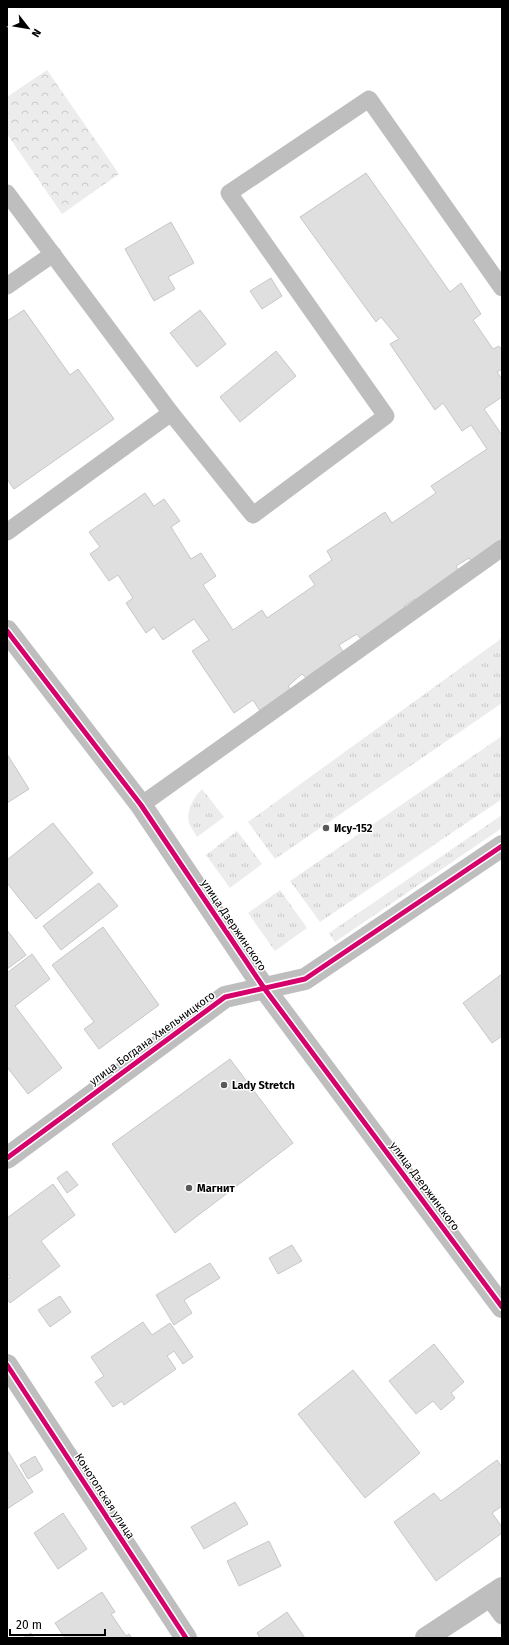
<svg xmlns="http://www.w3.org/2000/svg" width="509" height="1645" font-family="'Fira Sans',sans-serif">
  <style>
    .grass { fill: url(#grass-tufts) }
    .park { fill: url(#park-crowns) }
    .building { fill: #dfdfdf; stroke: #c7c7c7 }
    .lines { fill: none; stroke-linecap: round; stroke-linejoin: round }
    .service { stroke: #bebebe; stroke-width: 17 }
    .minor { stroke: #bebebe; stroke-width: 22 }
    .cycleway-casing { stroke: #fff; stroke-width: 8 }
    .cycleway { stroke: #d6006c; stroke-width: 5 }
    .poi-dot { fill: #595959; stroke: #fff; stroke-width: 1.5 }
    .labels { text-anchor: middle; stroke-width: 3; stroke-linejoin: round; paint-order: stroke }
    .poi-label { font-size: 11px; font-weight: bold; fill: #000; stroke: #fff; text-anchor: start }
    .street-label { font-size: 11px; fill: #000; stroke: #fff }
  </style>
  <defs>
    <pattern id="grass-tufts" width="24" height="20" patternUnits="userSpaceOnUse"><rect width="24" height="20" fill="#ececec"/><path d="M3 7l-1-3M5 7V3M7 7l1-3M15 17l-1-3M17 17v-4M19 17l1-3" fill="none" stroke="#c9c9c9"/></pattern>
    <pattern id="park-crowns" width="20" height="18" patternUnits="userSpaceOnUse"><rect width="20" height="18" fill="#ececec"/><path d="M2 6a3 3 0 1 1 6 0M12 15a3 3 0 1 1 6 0" fill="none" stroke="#c9c9c9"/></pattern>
  </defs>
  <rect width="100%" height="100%" fill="#fff"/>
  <g class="grass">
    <path d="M 502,638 L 502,703 L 275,859 L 248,822 Z"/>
    <path d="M 502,736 L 502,799 L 320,922 L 290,881 Z"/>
    <path d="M 202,789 L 224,817 L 197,837 C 195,832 190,827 189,823 C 186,810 194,797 202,789 Z"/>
    <path d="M 502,815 L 502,828 L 335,942 L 329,933 Z"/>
    <path d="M 237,831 L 262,864 L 230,888 L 206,855 Z"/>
    <path d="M 280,890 L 307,928 L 275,951 L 248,913 Z"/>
  </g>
  <path class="park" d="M 47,70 L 119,174 L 62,214 L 7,134 L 7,97 Z"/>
  <g class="building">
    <path d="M 366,173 L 450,292 L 461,283 L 481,314 L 473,320 L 493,349 L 499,346 L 502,350 L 502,369 L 497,372 L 502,379 L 502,397 L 484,409 L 502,435 L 502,548 L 475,566 L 469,558 L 456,566 L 462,577 L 420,607 L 415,599 L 404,606 L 408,613 L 363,642 L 357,634 L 339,645 L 344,653 L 308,680 L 302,674 L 288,686 L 291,690 L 260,711 L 253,700 L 234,713 L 192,651 L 209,640 L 194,619 L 163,640 L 154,627 L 146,633 L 126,603 L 133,598 L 118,575 L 109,581 L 90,554 L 100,547 L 89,532 L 145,493 L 154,506 L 164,499 L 180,521 L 171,527 L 191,559 L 201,553 L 216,576 L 203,585 L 233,630 L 262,610 L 267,618 L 315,585 L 309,576 L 332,560 L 327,551 L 385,512 L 392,523 L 436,493 L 431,486 L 487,449 L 471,425 L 462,431 L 443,403 L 435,410 L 390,344 L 399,339 L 381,317 L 376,322 L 300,217 Z"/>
    <path d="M 171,222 L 194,263 L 168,277 L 175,289 L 154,301 L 125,249 Z"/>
    <path d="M 271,278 L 282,296 L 262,309 L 250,291 Z"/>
    <path d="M 24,310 L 70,375 L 78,369 L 114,419 L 14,489 L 7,479 L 7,321 Z"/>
    <path d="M 200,310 L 226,344 L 197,367 L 170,333 Z"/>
    <path d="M 276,351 L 296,376 L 240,422 L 220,397 Z"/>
    <path d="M 7,754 L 29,789 L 7,803 Z"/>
    <path d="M 53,823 L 93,873 L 36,919 L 7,883 L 7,860 Z"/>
    <path d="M 99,883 L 118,906 L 61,950 L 43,926 Z"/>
    <path d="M 103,927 L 159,1005 L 99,1049 L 84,1029 L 94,1022 L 52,965 Z"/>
    <path d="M 7,930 L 26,955 L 7,969 Z"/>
    <path d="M 32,954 L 50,979 L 15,1006 L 62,1068 L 28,1094 L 7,1067 L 7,973 Z"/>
    <path d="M 502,974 L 502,1036 L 492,1043 L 463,1003 Z"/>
    <path d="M 230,1059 L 293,1143 L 175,1233 L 112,1144 Z"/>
    <path d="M 67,1171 L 78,1185 L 67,1193 L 57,1178 Z"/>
    <path d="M 53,1184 L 75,1215 L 41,1241 L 60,1266 L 10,1303 L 7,1299 L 7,1279 L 10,1277 L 7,1273 L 7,1218 Z"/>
    <path d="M 292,1245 L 302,1261 L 278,1274 L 269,1258 Z"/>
    <path d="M 210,1263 L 220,1278 L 184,1300 L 192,1313 L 174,1325 L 156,1295 Z"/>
    <path d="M 60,1296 L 71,1312 L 50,1327 L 38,1310 Z"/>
    <path d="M 143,1322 L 152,1335 L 170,1323 L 193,1357 L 183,1364 L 174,1351 L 167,1356 L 176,1369 L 124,1405 L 122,1401 L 113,1407 L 95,1382 L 104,1376 L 91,1357 Z"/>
    <path d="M 434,1344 L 464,1382 L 451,1393 L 455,1398 L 441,1410 L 433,1401 L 416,1414 L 389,1381 Z"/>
    <path d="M 353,1370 L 420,1453 L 365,1498 L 298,1414 Z"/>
    <path d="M 7,1450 L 33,1492 L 7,1509 Z"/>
    <path d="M 35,1456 L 43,1470 L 28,1479 L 20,1465 Z"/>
    <path d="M 497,1460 L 502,1467 L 502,1506 L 492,1513 L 502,1527 L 502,1533 L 436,1581 L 394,1522 L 434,1493 L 441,1501 Z"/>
    <path d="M 235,1502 L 248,1524 L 204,1549 L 191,1527 Z"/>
    <path d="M 63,1513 L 87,1549 L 58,1569 L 34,1533 Z"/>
    <path d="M 269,1541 L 281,1566 L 239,1586 L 227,1561 Z"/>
    <path d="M 102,1592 L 115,1612 L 111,1614 L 126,1636 L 129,1634 L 132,1638 L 65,1638 L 55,1623 Z"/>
    <path d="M 287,1612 L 305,1638 L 260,1638 L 257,1633 Z"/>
    <path d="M 31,1633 L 34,1638 L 23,1638 Z"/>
  </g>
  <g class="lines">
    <g class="service">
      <path d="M 7,193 L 171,413 L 253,515 L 386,416 L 229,193 L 369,99 L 502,288"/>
      <path d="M 7,286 L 53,254"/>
      <path d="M 7,532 L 171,413"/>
      <path d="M 141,805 L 502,548"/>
      <path d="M 488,1597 L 502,1616"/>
    </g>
    <g class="minor">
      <path d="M 7,631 L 141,805 L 264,988 L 502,1307"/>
      <path d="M 7,1158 L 225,997 L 305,979 L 502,846"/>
      <path d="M 7,1365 L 186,1638"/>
      <path d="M 426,1638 L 502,1588"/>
    </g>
    <g class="cycleway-casing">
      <g id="cycleway">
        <path d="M 7,631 L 141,805 L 264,988 L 502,1307"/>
        <path d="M 7,1158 L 225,997 L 305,979 L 502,846"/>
        <path d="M 7,1365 L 186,1638"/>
      </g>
    </g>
    <use href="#cycleway" class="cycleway"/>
  </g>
  <g class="poi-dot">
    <circle cx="326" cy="828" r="4"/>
    <circle cx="224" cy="1085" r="4"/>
    <circle cx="189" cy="1188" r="4"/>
  </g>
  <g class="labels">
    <g class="poi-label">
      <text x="334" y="832">Ису-152</text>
      <text x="232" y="1089">Lady Stretch</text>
      <text x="197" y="1192">Магнит</text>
    </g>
    <g class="street-label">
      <text transform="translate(234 925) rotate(56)" y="4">улица Дзержинского</text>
      <text transform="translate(152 1038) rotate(-36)" y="4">улица Богдана Хмельницкого</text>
      <text transform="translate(425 1186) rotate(53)" y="4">улица Дзержинского</text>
      <text transform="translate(105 1496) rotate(57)" y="4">Конотопская улица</text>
    </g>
  </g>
  <rect width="509" height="1645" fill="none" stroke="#000000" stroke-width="16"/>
  <g transform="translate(28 28) rotate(121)" stroke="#ffffff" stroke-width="3" paint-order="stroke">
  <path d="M0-3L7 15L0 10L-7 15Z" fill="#000000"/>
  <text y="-6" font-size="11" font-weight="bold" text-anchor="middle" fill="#000000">N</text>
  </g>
  <path d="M10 1629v6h95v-6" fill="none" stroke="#000000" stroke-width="2"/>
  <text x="16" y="1629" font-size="12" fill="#000000" stroke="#ffffff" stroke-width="3" paint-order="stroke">20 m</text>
</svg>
